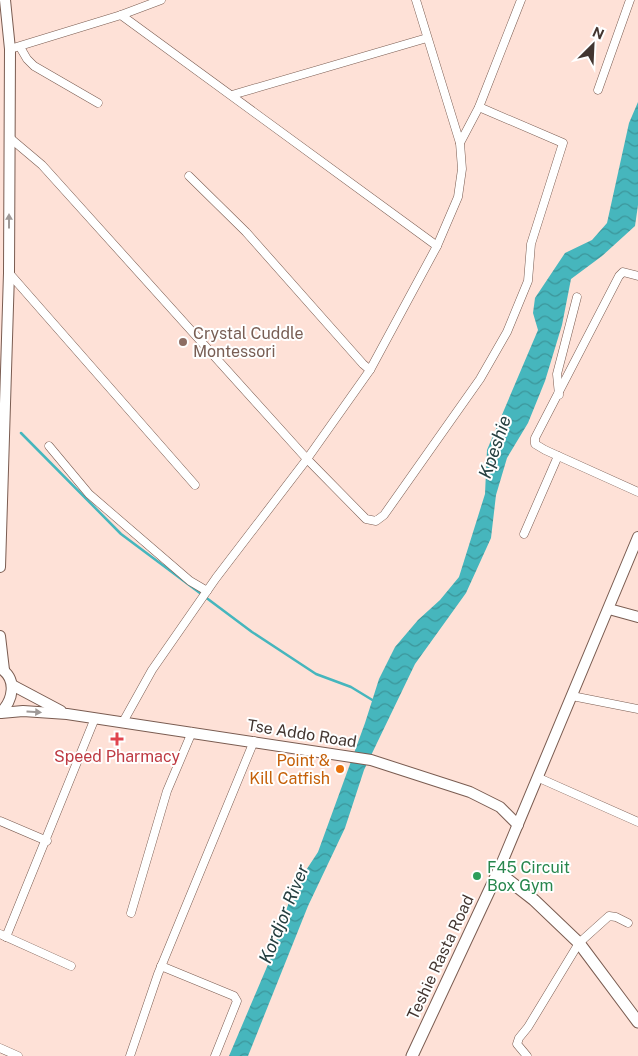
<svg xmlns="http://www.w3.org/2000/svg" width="638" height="1056" font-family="'Public Sans',sans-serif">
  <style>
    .water { fill: url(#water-waves) }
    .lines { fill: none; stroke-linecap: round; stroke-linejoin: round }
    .stream { stroke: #46b6bd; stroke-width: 2.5 }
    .minor-casing { stroke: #7a5c51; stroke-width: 9 }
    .tertiary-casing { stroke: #7a5c51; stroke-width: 12 }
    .secondary-casing { stroke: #7a5c51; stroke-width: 13 }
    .minor { stroke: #fff; stroke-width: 8 }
    .tertiary { stroke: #fff; stroke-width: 10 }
    .secondary { stroke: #fff; stroke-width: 11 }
    .oneway { fill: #a09a98 }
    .education-dot { fill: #8d6e63; stroke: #fff; stroke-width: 2 }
    .health-dot { fill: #e0444e; stroke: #fff; stroke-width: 2 }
    .food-dot { fill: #e8710a; stroke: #fff; stroke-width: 2 }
    .leisure-dot { fill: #2e9e5b; stroke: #fff; stroke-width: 2 }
    .labels { text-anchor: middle; stroke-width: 4; stroke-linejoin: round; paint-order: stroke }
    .education-label { font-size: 16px; fill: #785e54; stroke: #fff; text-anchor: start }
    .street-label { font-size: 16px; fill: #423530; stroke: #fff }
    .health-label { font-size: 16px; fill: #be3a42; stroke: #fff }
    .food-label { font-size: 16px; fill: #c56008; stroke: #fff; text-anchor: end }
    .leisure-label { font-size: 16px; fill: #27864d; stroke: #fff; text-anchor: start }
    .water-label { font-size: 18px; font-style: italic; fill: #263f40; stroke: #fff }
  </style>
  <defs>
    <pattern id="water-waves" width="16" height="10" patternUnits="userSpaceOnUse" patternTransform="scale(1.25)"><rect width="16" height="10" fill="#46b6bd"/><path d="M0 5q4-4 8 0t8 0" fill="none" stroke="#3c959a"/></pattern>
  </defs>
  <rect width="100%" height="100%" fill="#fee1d7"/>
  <path class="water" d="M 638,102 L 638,205 L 635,226 L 602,256 L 571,279 L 562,325 L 545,381 L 528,423 L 507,458 L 496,495 L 491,538 L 466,593 L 415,664 L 364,770 L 345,828 L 308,906 L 248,1056 L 229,1056 L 269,962 L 293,890 L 318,852 L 365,723 L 379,679 L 395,647 L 418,620 L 440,600 L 459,577 L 485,494 L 487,450 L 538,330 L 533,313 L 535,298 L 565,253 L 592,240 L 607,223 L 629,123 Z"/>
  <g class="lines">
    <path class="stream" d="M 21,433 L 121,534 L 252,632 L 316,674 L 351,687 L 374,701"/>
    <g class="minor-casing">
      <g id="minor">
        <path d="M 416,0 L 460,143"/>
        <path d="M 121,15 L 437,246"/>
        <path d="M 20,47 L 27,59 L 34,66 L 98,103"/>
        <path d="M 10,49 L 121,15 L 161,0"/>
        <path d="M 598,90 L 630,0"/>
        <path d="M 232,95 L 427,38"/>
        <path d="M 10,138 L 42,165 L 307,459 L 366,519 L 376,521 L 384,515 L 480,379 L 507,332 L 528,281 L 531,244 L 563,143 L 479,107"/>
        <path d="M 189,176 L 246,232 L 363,364 L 370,370"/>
        <path d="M 9,273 L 195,485"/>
        <path d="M 638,276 L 623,272 L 619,276 L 535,438 L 535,444 L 545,450 L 638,492"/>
        <path d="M 559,395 L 557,374 L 577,297"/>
        <path d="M 49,446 L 89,494 L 190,581 L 207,591"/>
        <path d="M 524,534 L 558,456"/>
        <path d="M 572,696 L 638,709"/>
        <path d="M 123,722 L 152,670 L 216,578 L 307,459 L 370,370 L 437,246 L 458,197 L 462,169 L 460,143 L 479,107 L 521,0"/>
        <path d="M 539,778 L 638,822"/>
        <path d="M 0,821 L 47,841"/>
        <path d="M 131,913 L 167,791 L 192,732"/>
        <path d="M 0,934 L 71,966"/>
        <path d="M 6,937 L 95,718"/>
        <path d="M 161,966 L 234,996 L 237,1001 L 215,1056"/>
        <path d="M 0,1048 L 18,1056"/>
        <path d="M 130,1056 L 158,974 L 254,741"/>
        <path d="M 527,1056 L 517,1044 L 519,1038 L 528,1027 L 579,943 L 609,916 L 616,917 L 628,923"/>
      </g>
    </g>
    <g class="tertiary-casing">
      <g id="tertiary">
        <path d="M 0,567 L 9,273 L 10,49 L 5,0"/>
        <path d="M 609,609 L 638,617"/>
        <path d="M 0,636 L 4,670"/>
        <path d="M 0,668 C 18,679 13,701 0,713"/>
        <path d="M 12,685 L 61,711"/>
        <path d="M 1,713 L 23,711 L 67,714 L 371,760 L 470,792 L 500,807 L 518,825"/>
        <path d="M 498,872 L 638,537"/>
      </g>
    </g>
    <g class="secondary-casing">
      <path id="secondary" d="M 412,1056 L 498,872 L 534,900 L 579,943 L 638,1022"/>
    </g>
    <use href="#minor" class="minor"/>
    <use href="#tertiary" class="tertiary"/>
    <use href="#secondary" class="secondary"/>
  </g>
  <defs><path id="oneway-solid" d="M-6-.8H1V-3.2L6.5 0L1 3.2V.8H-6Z" transform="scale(1.25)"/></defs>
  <g class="oneway">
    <use href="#oneway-solid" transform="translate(9 221) rotate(-90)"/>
    <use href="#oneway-solid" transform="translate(34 712) rotate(3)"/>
  </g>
  <circle class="education-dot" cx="183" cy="342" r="5"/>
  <path class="health-dot" d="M114.5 731.5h5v5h5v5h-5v5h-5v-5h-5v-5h5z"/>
  <circle class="food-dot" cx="340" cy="769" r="5"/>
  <circle class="leisure-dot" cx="477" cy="876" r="5"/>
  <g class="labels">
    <g class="education-label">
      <text x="193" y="339">Crystal Cuddle<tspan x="193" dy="18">Montessori</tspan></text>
    </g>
    <g class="street-label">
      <text transform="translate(302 733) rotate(9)" y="6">Tse Addo Road</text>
      <text transform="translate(440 957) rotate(-65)" y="6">Teshie Rasta Road</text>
    </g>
    <g class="health-label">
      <text x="117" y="762">Speed Pharmacy</text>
    </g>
    <g class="food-label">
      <text x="330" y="766">Point &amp;<tspan x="330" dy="18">Kill Catfish</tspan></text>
    </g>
    <g class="leisure-label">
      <text x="487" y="873">F45 Circuit<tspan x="487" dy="18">Box Gym</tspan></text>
    </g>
    <g class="water-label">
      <text transform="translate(495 447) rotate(-71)" y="6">Kpeshie</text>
      <text transform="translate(284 914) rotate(-68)" y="6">Kordjor River</text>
    </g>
  </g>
  <g transform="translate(593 45) rotate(24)" stroke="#ffffff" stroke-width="4" paint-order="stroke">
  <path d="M0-4L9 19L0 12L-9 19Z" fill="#423530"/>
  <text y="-8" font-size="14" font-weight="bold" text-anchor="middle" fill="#423530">N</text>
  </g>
</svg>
